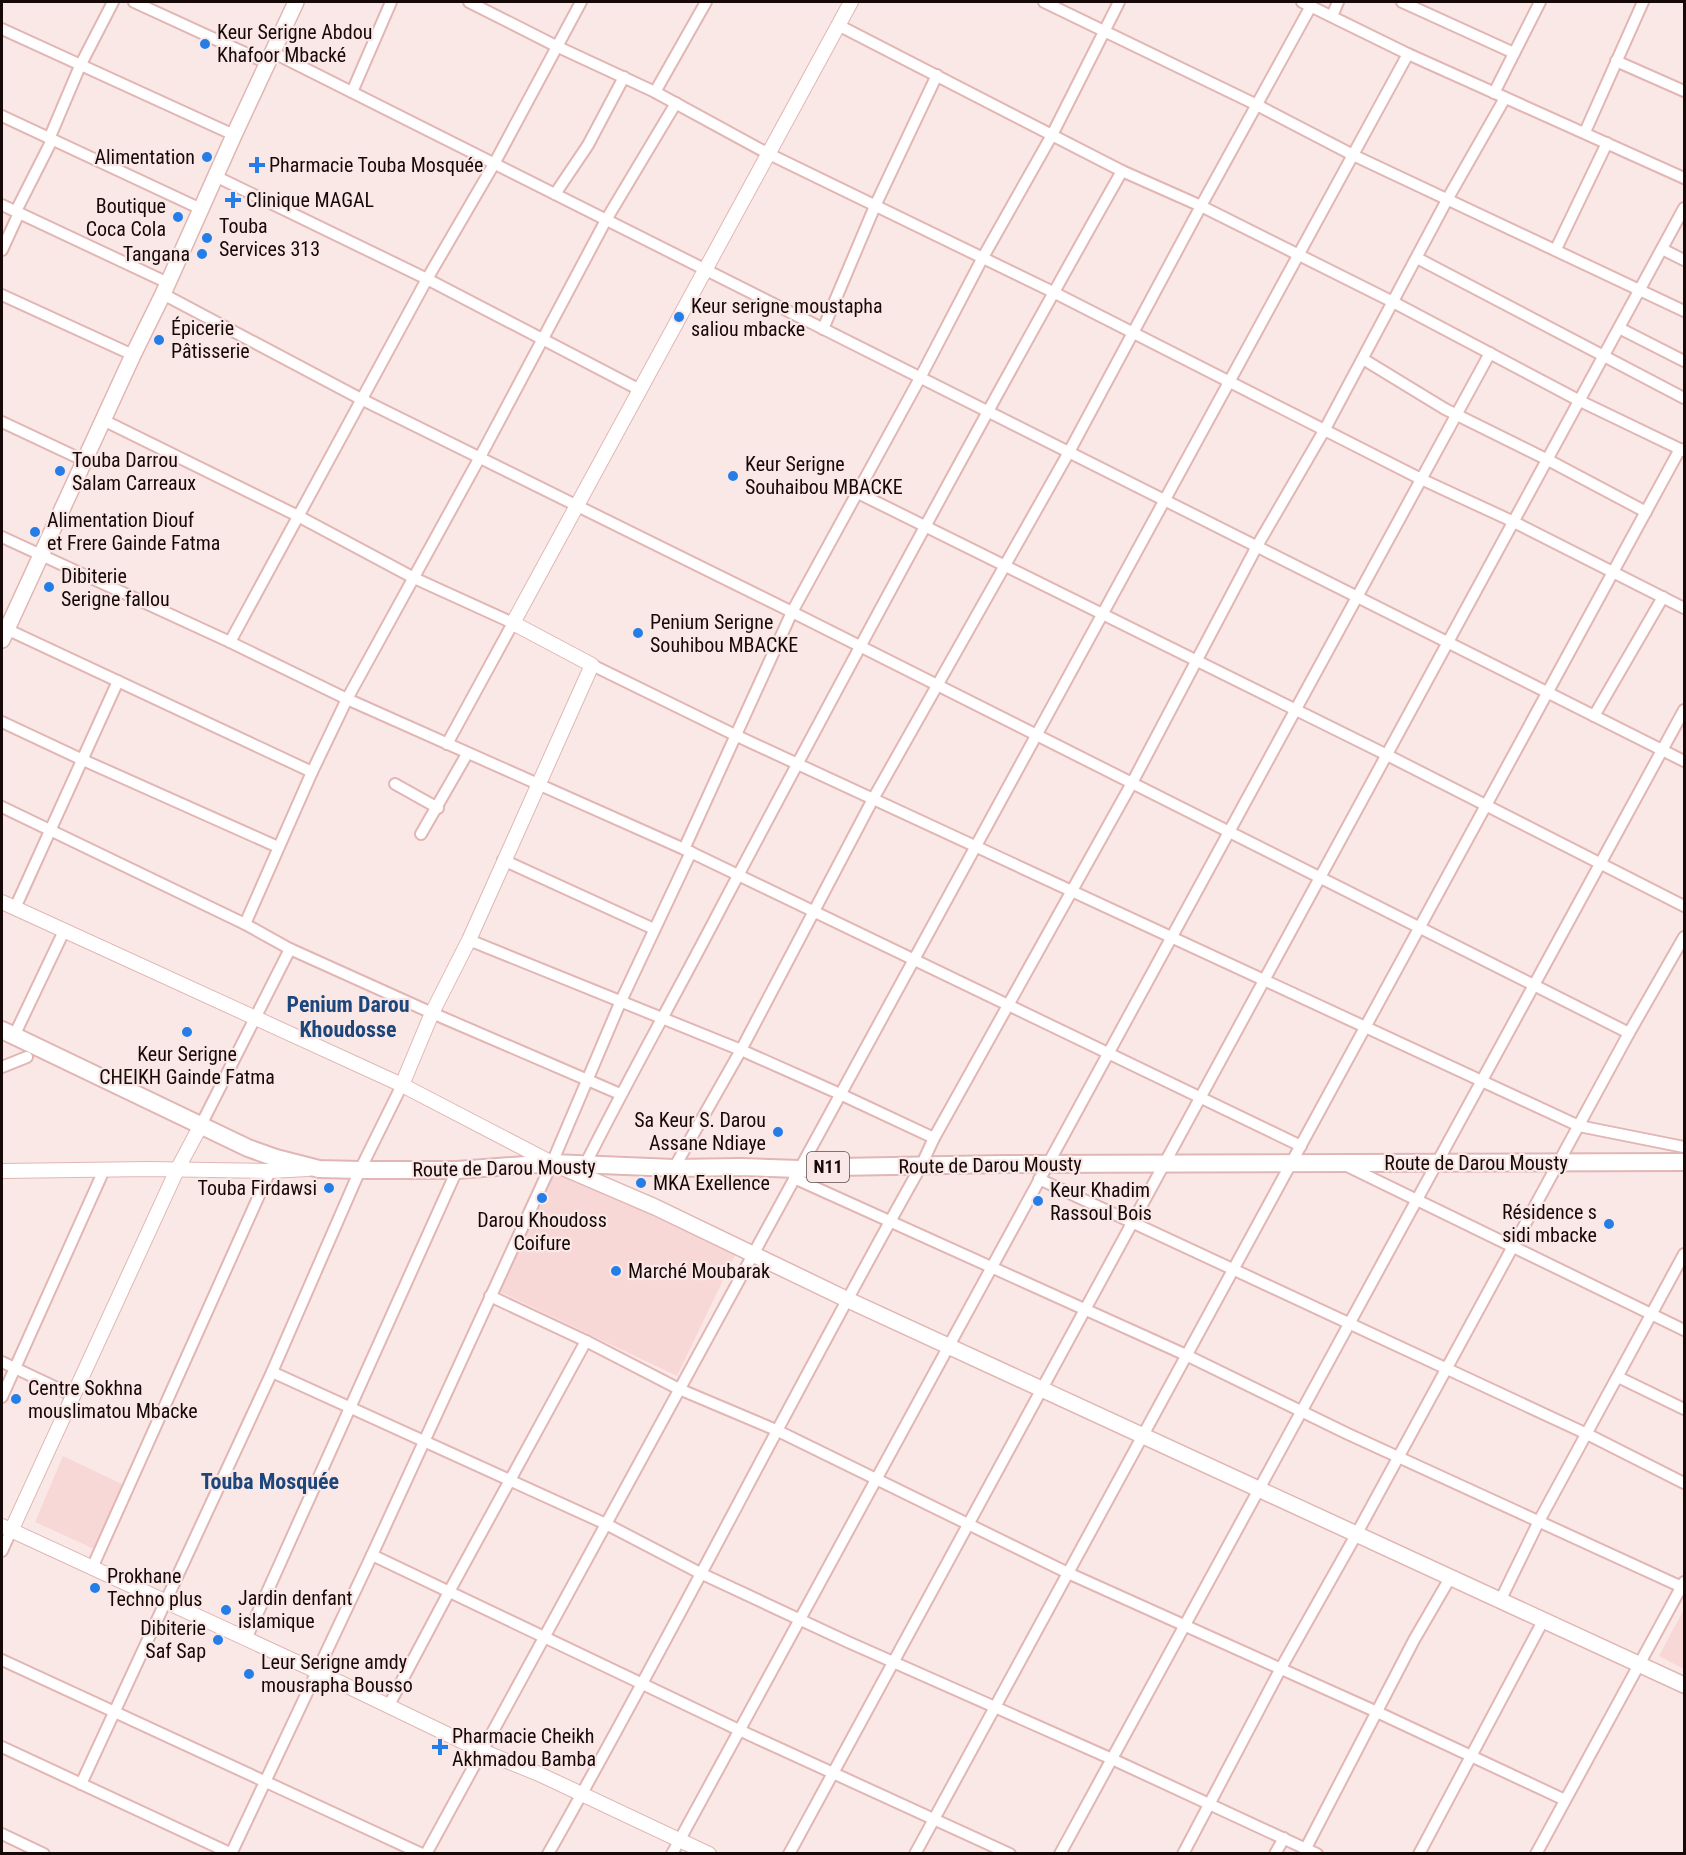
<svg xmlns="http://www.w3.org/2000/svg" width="1686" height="1855" font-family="'Roboto Condensed',sans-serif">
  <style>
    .built { fill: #f8d8d7 }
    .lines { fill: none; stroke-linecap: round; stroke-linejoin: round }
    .minor-casing { stroke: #e1b6b4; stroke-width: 14 }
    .tertiary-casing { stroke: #e1b6b4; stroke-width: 16 }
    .secondary-casing { stroke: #e1b6b4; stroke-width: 18 }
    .primary-casing { stroke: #e1b6b4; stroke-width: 20 }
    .minor { stroke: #fff; stroke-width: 10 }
    .tertiary { stroke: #fff; stroke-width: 14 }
    .secondary { stroke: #fff; stroke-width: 15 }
    .primary { stroke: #fff; stroke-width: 16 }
    .poi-dot { fill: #257de7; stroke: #fae8e7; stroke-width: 2 }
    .labels { text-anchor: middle; stroke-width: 4.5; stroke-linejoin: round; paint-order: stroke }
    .shield { fill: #fae8e7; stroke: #5a4c4b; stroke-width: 1.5 }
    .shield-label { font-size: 18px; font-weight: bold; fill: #160908 }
    .poi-label { font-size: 20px; fill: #160908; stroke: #fae8e7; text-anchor: start }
    .street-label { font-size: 20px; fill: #160908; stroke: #fae8e7 }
    .quarter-label { font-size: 22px; font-weight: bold; fill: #1d467b; stroke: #fae8e7 }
  </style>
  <rect width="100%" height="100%" fill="#fae8e7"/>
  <g class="built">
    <path d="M 556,1165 L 737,1251 L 677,1376 L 496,1290 Z"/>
    <path d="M 63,1456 L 124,1485 L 94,1549 L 35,1522 Z"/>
    <path d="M 1684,1609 L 1684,1669 L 1659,1656 Z"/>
  </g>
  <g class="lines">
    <g class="minor-casing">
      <g id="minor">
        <path d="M 134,2 L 267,63"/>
        <path d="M 469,2 L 556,46 L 655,92 L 767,153 L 1053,292 L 1421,479 L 1514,522 L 1684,608"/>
        <path d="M 1044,2 L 1257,105 L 1353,155 L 1684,311"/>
        <path d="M 1302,2 L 1408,54 L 1684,178"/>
        <path d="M 1402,2 L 1514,53"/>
        <path d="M 1332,16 L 1338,2"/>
        <path d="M 838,25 L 1122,171 L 1201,206 L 1393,302 L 1580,401 L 1684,451"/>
        <path d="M 2,29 L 234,135"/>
        <path d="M 272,52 L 1684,761"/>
        <path d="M 1616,61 L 1684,91"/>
        <path d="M 352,92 L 391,2"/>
        <path d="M 655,92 L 706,2"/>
        <path d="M 1494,93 L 1540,2"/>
        <path d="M 2,116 L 201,209"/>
        <path d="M 1585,132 L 1643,2"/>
        <path d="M 49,139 L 80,66 L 113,2"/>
        <path d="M 215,176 L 427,279 L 640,390"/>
        <path d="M 555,194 L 588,145 L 624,77"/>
        <path d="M 2,205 L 168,283"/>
        <path d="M 16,211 L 52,140"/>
        <path d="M 1556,249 L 1607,143"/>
        <path d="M 1662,249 L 1684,260"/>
        <path d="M 2,250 L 19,213"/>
        <path d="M 1417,258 L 1684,398"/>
        <path d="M 163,294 L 361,399 L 792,612 L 1629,1033"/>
        <path d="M 2,295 L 133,355"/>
        <path d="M 1619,328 L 1684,361"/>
        <path d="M 823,329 L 875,206 L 937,75"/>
        <path d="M 1363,359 L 1445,409 L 1548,460 L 1646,512"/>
        <path d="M 103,420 L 298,516 L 414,578 L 513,623 L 447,744"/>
        <path d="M 2,422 L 85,461"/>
        <path d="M 858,493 L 1387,755 L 1684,906"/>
        <path d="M 2,537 L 230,642 L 347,699 L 684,849 L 1301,1146"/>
        <path d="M 2,627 L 312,772"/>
        <path d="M 230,642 L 427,279 L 494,164 L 581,2"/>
        <path d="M 592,665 L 735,735 L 1579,1126 L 1684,1147"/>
        <path d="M 1594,716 L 1663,597"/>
        <path d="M 2,722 L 83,760 L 278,847"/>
        <path d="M 395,784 L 438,808"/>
        <path d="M 2,807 L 245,924 L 290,949 L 432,1013 L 620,1094"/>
        <path d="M 421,834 L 467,754"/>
        <path d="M 684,849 L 792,612 L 920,378 L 982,259 L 1052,135 L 1119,2"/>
        <path d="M 503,860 L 654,929"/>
        <path d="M 15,908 L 118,681"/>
        <path d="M 245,924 L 312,772 L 347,699 L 480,457 L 606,220 L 676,103"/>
        <path d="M 469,940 L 741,1050 L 840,1094 L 934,1138"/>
        <path d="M 14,1036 L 64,931"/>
        <path d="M 2,1067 L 27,1057"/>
        <path d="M 201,1125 L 290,949"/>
        <path d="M 585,1165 C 629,1077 678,991 723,904 C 853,658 985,413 1122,171"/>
        <path d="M 1345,1165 L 1684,1330"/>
        <path d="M 674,1168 L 741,1050 L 873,799 L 1069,452 L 1201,206 L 1311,6"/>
        <path d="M 794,1178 L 1186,1355 L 1348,1434 L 1684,1588"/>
        <path d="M 1039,1179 L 1587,1434 L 1684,1483"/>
        <path d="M 490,1296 L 586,1341 L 679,1389 L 776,1430 L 1068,1573 L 1377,1712 L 1565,1800"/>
        <path d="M 2,1362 L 74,1396"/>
        <path d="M 272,1372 L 606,1524 L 700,1573 L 848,1642 L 1112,1759 L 1317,1854"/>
        <path d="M 1618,1377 L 1684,1409"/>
        <path d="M 2,1397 L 104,1170"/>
        <path d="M 2,1551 L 11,1531"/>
        <path d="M 372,1555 L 739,1730 L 1010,1854"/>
        <path d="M 92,1568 L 270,1171"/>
        <path d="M 1500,1601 L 1539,1521 L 1684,1254"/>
        <path d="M 246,1639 L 457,1170"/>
        <path d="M 2,1660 L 422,1854"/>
        <path d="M 389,1705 L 450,1590 L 586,1341"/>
        <path d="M 2,1747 L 232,1854"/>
        <path d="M 81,1784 L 272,1372 L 360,1170 L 402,1085"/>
        <path d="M 2,1834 L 44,1854"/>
        <path d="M 1306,1848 L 1414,1640 L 1450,1578"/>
        <path d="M 231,1854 L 372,1555 L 552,1163 L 620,1003 L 691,852"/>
        <path d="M 426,1854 L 1408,54"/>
        <path d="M 548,1854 C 677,1627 793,1393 921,1166 L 934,1138 L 1132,783 L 1257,546 L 1325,429 L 1448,198 L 1505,98"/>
        <path d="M 672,1854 L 1490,353"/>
        <path d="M 789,1854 L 1684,208"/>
        <path d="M 915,1854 L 1680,449"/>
        <path d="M 1060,1854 L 1684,710"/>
        <path d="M 1183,1854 L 1281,1668 L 1356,1535 L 1629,1033 L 1684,937"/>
        <path d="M 1275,1854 L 1284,1838"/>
        <path d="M 1419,1854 L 1543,1621"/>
        <path d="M 1536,1854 L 1684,1582"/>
      </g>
    </g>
    <g class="tertiary-casing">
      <g id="tertiary">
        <path d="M 2,902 L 402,1085 L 552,1163"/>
        <path d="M 402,1085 L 432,1013 L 469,940 L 592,665 L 513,623 L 851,2"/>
        <path d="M 2,1171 L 149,1169 L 270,1171 L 308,1169"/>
        <path d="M 2,1526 L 316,1671 L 482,1751 L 539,1774 L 709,1854"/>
        <path d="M 11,1531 L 177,1170 L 201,1125"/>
      </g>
    </g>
    <g class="secondary-casing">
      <g id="secondary">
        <path d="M 2,640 L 133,355 L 163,294 L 234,135 L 296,2"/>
        <path d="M 555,1164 L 655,1207 L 846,1299 L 1684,1685"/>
      </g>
    </g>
    <g class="primary-casing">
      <path id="primary" d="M 2,1030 L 248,1148 L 276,1158 L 319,1169 L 360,1170 L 457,1170 L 552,1163 L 674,1168 L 741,1167 L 799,1169 L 837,1167 L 1003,1164 L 1684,1162"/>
    </g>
    <use href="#minor" class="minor"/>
    <use href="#tertiary" class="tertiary"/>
    <use href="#secondary" class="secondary"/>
    <use href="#primary" class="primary"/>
  </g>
  <g class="poi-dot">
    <circle cx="205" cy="44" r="6"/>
    <circle cx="207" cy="157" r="6"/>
    <path d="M254 156h6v6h6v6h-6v6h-6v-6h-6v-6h6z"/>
    <path d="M230 191h6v6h6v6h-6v6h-6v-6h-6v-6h6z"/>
    <circle cx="178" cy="217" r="6"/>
    <circle cx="207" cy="238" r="6"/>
    <circle cx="202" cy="254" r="6"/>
    <circle cx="679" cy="317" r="6"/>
    <circle cx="159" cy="340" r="6"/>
    <circle cx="60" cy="471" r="6"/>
    <circle cx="733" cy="476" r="6"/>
    <circle cx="35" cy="532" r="6"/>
    <circle cx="49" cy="587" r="6"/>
    <circle cx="638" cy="633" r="6"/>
    <circle cx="187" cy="1032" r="6"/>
    <circle cx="778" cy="1132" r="6"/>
    <circle cx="641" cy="1183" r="6"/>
    <circle cx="329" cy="1188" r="6"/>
    <circle cx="542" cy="1198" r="6"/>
    <circle cx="1038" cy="1201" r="6"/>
    <circle cx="1609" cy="1224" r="6"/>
    <circle cx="616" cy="1271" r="6"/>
    <circle cx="16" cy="1399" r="6"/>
    <circle cx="95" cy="1588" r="6"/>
    <circle cx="226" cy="1610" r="6"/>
    <circle cx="218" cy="1640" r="6"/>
    <circle cx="249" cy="1674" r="6"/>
    <path d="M437 1738h6v6h6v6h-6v6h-6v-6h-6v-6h6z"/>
  </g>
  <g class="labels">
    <rect class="shield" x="807" y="1152" width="42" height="30" rx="4.5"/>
    <g class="shield-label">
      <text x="828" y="1173">N11</text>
    </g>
    <g class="poi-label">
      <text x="217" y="39">Keur Serigne Abdou<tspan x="217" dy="23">Khafoor Mbacké</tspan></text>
      <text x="195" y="164" text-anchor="end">Alimentation</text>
      <text x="269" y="172">Pharmacie Touba Mosquée</text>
      <text x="246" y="207">Clinique MAGAL</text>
      <text x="166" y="213" text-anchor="end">Boutique<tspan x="166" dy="23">Coca Cola</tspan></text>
      <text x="219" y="233">Touba<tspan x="219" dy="23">Services 313</tspan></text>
      <text x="190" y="261" text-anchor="end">Tangana</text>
      <text x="691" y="313">Keur serigne moustapha<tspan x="691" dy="23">saliou mbacke</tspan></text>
      <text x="171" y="335">Épicerie<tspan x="171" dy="23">Pâtisserie</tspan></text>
      <text x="72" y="467">Touba Darrou<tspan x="72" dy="23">Salam Carreaux</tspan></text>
      <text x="745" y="471">Keur Serigne<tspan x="745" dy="23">Souhaibou MBACKE</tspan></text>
      <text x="47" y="527">Alimentation Diouf<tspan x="47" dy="23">et Frere Gainde Fatma</tspan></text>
      <text x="61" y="583">Dibiterie<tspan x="61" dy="23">Serigne fallou</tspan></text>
      <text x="650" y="629">Penium Serigne<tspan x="650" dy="23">Souhibou MBACKE</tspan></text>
      <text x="187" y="1061" text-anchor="middle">Keur Serigne<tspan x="187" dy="23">CHEIKH Gainde Fatma</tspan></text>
      <text x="766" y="1127" text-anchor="end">Sa Keur S. Darou<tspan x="766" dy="23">Assane Ndiaye</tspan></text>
      <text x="653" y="1190">MKA Exellence</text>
      <text x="317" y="1195" text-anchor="end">Touba Firdawsi</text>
      <text x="1050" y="1197">Keur Khadim<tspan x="1050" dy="23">Rassoul Bois</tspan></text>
      <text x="1597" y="1219" text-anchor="end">Résidence s<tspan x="1597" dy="23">sidi mbacke</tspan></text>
      <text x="542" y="1227" text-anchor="middle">Darou Khoudoss<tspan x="542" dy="23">Coifure</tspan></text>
      <text x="628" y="1278">Marché Moubarak</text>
      <text x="28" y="1395">Centre Sokhna<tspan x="28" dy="23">mouslimatou Mbacke</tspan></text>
      <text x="107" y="1583">Prokhane<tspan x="107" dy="23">Techno plus</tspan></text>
      <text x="238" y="1605">Jardin denfant<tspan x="238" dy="23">islamique</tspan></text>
      <text x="206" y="1635" text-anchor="end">Dibiterie<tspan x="206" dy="23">Saf Sap</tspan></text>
      <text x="261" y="1669">Leur Serigne amdy<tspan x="261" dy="23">mousrapha Bousso</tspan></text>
      <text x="452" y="1743">Pharmacie Cheikh<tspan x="452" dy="23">Akhmadou Bamba</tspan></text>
    </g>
    <g class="street-label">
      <text x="1476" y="1170">Route de Darou Mousty</text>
      <text transform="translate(990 1165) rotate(-1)" y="7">Route de Darou Mousty</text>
      <text transform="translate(504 1168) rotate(-1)" y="7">Route de Darou Mousty</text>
    </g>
    <g class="quarter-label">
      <text x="348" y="1012">Penium Darou<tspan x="348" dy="25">Khoudosse</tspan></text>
      <text x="270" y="1489">Touba Mosquée</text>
    </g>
  </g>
  <rect width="1686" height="1855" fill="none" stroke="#160908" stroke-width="6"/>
</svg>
